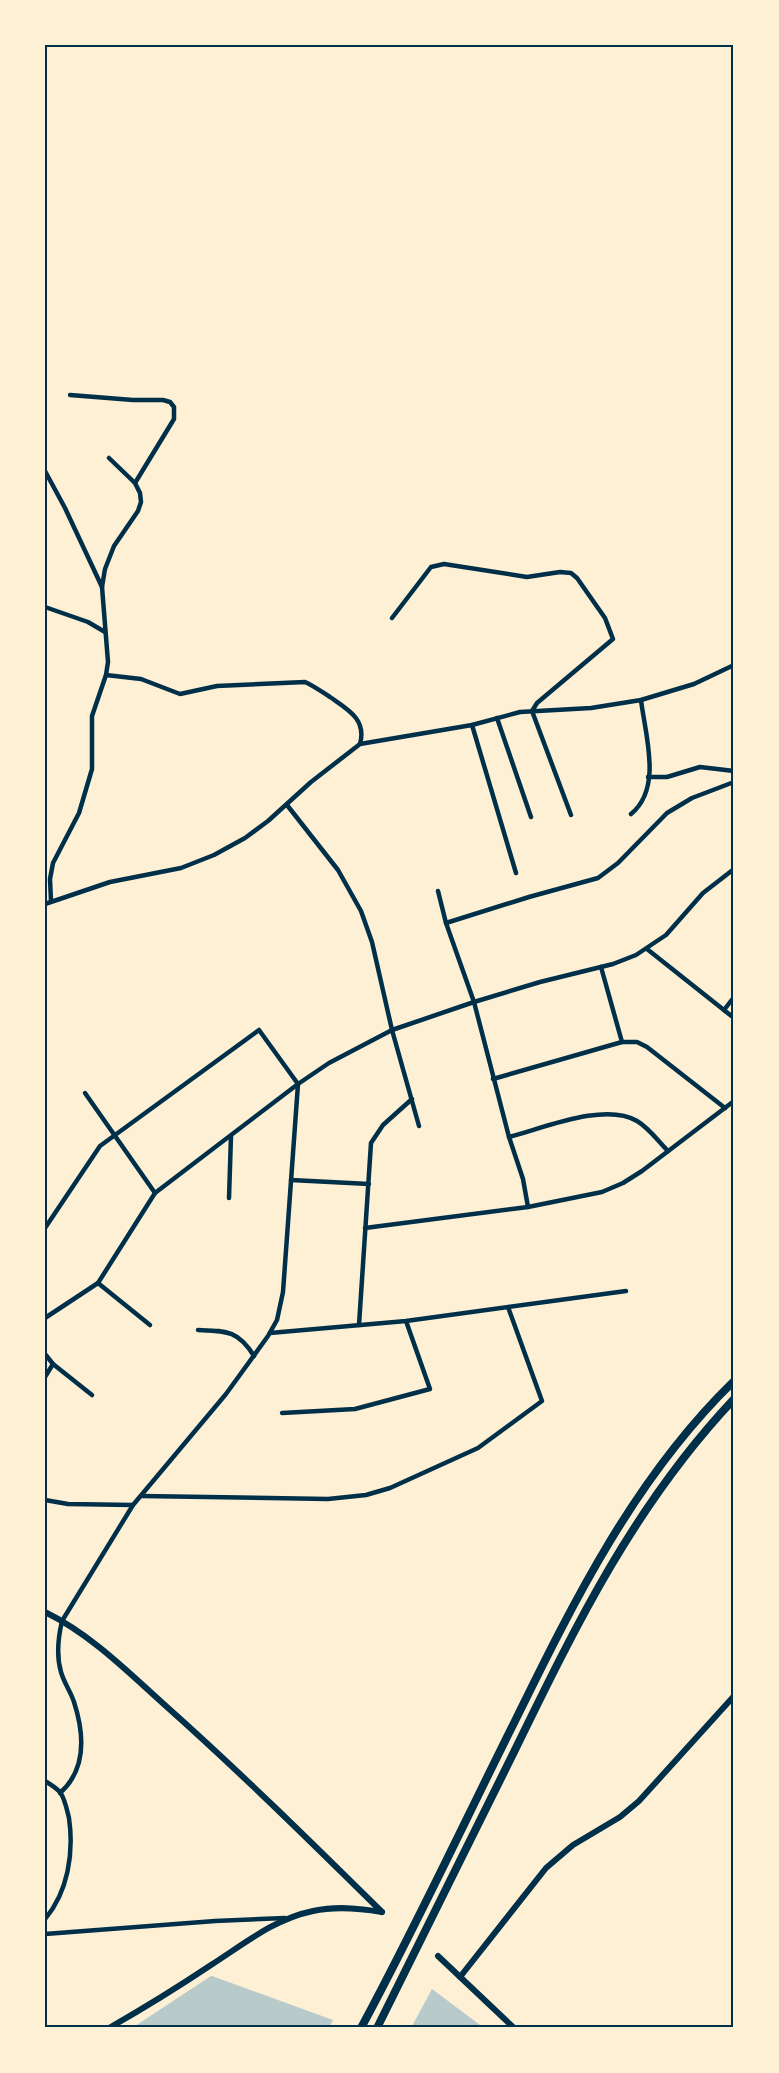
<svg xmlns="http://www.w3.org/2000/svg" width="779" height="2073" font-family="'Alegreya Sans',sans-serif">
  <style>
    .green { fill: #b9caca }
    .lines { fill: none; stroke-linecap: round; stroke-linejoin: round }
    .minor { stroke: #003049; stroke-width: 4.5 }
    .tertiary { stroke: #003049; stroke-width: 6 }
    .trunk { stroke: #003049; stroke-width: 8 }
    .neatline { fill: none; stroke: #003049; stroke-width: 2 }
  </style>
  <rect width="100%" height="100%" fill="#fdf0d5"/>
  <g class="green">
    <path d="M 211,1976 L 212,1976 L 333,2020 L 329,2028 L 132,2028 Z"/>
    <path d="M 432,1989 L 484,2028 L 411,2028 Z"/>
  </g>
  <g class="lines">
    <g class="minor">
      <path d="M 70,395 L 133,400 L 163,400 L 170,402 L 174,407 L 174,419 L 135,483"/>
      <path d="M 45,471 L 65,508 L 102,587"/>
      <path d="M 45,607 L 88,622 L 105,632"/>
      <path d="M 392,618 L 431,567 L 444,564 L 527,577 L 560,572 L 571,573 L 577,578 L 605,618 L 613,639 L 537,703 L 532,711 L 571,815"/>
      <path d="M 106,675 L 141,679 L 180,694 L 217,686 L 305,682 C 314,686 322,692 330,697 C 347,709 367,719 360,744"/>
      <path d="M 497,718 L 531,817"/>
      <path d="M 472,725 L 516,873"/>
      <path d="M 648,777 L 667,777 L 700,767 L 734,771"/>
      <path d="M 287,805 L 338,870 L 361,911 L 372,942 L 392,1030 L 419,1126"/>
      <path d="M 631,814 C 663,788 645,734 641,700"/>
      <path d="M 438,891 L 446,923 L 474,1002 L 509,1137 L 523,1179 L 528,1207"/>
      <path d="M 51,901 L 50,879 L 53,863 L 79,813 L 92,769 L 92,716 L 106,675 L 108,662 L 102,587 L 105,569 L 114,546 L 138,511 L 141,502 L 140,493 L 135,483 L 109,458"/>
      <path d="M 45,904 L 110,882 L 181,868 L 214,855 L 245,838 L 268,821 L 311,782 L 360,744 L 472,725 L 520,712 L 591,708 L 641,700 L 694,684 L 734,665"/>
      <path d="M 446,923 L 529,897 L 598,878 L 618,863 L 667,813 L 692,798 L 734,782"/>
      <path d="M 647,949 L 734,1018"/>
      <path d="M 601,967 L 622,1042"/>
      <path d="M 724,1010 L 734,997"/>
      <path d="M 493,1079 L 622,1042 L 637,1042 L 647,1047 L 725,1108"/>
      <path d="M 85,1093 L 155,1193"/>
      <path d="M 509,1137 C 544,1128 605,1102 637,1121 C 649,1128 658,1141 668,1151"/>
      <path d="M 291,1180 L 369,1184"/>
      <path d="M 229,1198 L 231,1136"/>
      <path d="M 45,1228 L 100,1146 L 259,1030 L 298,1084 L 283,1292 L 277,1320 L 268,1336 L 226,1394 L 133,1505 L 62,1621 C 58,1638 56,1655 61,1672 C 64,1683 71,1692 74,1702 C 84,1733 87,1769 60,1793"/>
      <path d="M 365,1228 L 528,1207 L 602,1192 L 623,1183 L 642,1171 L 734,1101"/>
      <path d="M 98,1283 L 150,1325"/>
      <path d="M 45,1318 L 98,1283 L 155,1193 L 298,1084 L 329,1063 L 392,1030 L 474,1002 L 540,982 L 613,964 L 636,955 L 666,935 L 703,893 L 734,869"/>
      <path d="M 359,1325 L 371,1143 L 383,1125 L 412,1099"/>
      <path d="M 198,1330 C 226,1331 238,1330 254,1356"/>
      <path d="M 270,1333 L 406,1321 L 626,1291"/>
      <path d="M 45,1354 L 53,1364 L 92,1395"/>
      <path d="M 45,1377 L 53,1364"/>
      <path d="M 282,1413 L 355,1409 L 430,1389 L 406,1321"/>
      <path d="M 141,1496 L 328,1499 L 366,1495 L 390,1488 L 478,1448 L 542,1401 L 508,1307"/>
      <path d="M 45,1500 L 68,1504 L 133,1505"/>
      <path d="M 45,1781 C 50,1784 56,1788 60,1792 C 65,1799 67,1810 69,1818 C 74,1853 68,1892 45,1919"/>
      <path d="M 45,1934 L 215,1921 L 285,1918"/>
    </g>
    <g class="tertiary">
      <path d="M 45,1612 C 92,1635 129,1673 167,1707 C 241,1773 311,1842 382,1912"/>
      <path d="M 438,1956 L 514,2028"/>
      <path d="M 460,1977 L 546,1868 L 573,1845 L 620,1817 L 639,1801 L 734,1696"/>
      <path d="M 109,2028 C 144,2008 178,1987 211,1965 C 244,1944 274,1919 313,1911 C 336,1906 358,1908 382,1912"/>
    </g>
    <g class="trunk">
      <path d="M 361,2028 C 415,1928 463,1825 514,1723 C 574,1601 635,1477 734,1381"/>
      <path d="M 377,2028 C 423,1936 469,1844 514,1752 C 577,1623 635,1504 734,1399"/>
    </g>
  </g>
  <rect width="779" height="2073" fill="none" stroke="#fdf0d5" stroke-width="93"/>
  <rect x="46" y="46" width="686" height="1980" class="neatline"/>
</svg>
